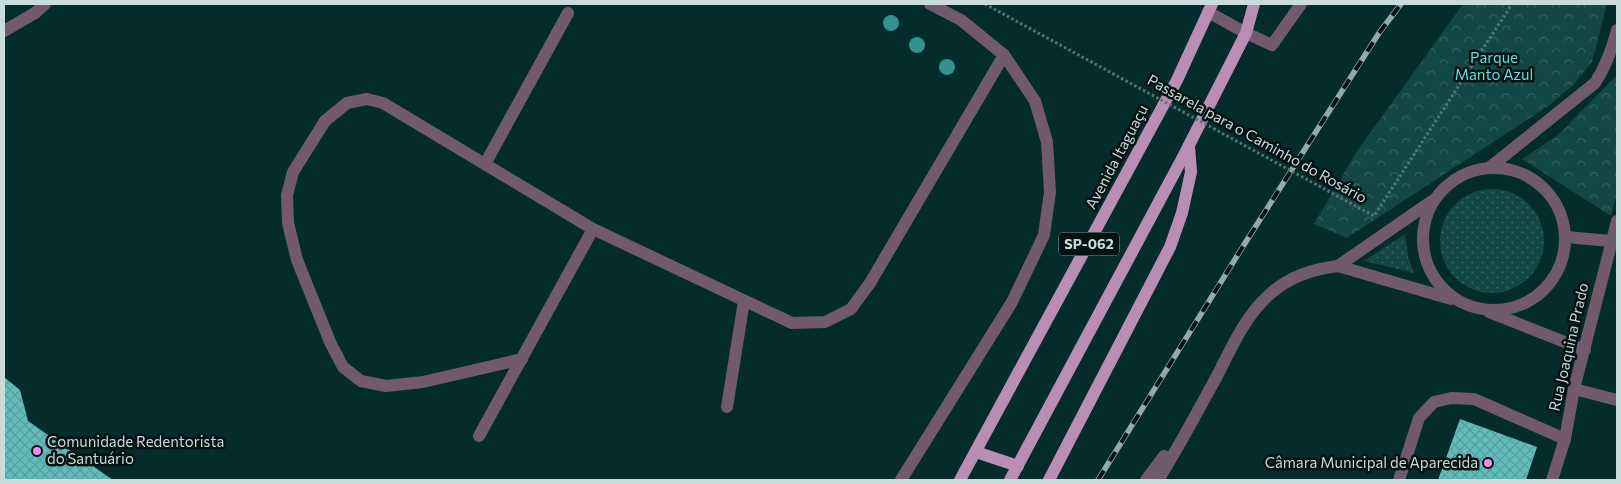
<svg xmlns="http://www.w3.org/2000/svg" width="1621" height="484" font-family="Commissioner,sans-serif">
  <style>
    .grass { fill: url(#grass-dots) }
    .forest { fill: url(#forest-crowns) }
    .building { fill: url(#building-cross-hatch) }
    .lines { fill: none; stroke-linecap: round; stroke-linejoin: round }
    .lane { stroke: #705a6c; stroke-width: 12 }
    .street { stroke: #705a6c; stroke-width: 12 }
    .primary { stroke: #ba8eb4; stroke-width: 12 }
    .rail-casing { stroke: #91aaaa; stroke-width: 5.5 }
    .rail { stroke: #041211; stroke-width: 4; stroke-dasharray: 11; stroke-linecap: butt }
    .path-bridge { stroke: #567575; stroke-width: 3; stroke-dasharray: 2.5 2.5; stroke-linecap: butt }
    .tree { fill: #339190 }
    .poi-dot { fill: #f788eb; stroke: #041211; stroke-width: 2 }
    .labels { text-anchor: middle; stroke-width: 5; stroke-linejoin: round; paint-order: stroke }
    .shield { fill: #041211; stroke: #8d9f9e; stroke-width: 1 }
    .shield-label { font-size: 14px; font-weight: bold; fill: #c8dcdb }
    .park-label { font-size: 15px; fill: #59e3e1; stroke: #041211 }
    .street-label { font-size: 15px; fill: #c8dcdb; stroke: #041211 }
    .poi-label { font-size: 15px; fill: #c8dcdb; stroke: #041211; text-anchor: start }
  </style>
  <defs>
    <pattern id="grass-dots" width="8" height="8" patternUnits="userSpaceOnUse" patternTransform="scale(1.25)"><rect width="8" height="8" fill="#134747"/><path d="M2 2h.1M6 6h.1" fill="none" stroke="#346161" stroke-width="1.8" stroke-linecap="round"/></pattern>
    <pattern id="forest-crowns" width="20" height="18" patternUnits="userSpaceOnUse" patternTransform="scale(1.25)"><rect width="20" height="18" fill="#134747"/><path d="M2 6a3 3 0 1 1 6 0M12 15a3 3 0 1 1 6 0" fill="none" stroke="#346161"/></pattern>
    <pattern id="building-cross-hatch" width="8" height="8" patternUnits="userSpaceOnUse" patternTransform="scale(1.25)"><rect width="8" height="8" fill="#61bdbb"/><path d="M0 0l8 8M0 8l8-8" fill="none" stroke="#589e9d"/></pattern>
  </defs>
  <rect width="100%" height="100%" fill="#042c2c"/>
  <g class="grass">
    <circle cx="1492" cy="241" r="52"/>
    <path d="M 1405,234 L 1408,256 L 1414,273 L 1364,261 Z"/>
  </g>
  <g class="forest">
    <path d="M 1463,4 L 1607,4 L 1592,62 L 1574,84 L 1551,104 L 1347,238 L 1314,224 L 1357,151 Z"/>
    <path d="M 1617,75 L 1617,192 L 1611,216 L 1522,159 L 1558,135 Z"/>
  </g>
  <g class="building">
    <path d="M 4,377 L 20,390 L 28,421 L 113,480 L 4,480 Z"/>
    <path d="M 1460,419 L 1537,447 L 1526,480 L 1438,480 Z"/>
  </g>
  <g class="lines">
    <g class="lane">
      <path d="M 4,31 L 35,13 L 45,4"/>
      <path d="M 485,164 L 568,13"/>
      <path d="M 522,359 L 423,382 L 386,386 L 361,381 L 343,367 L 330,342 L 297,260 L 288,223 L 287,195 L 293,172 L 325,121 L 347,103 L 367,99 L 383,103 L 593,229 L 792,323 L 825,322 L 851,309 L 870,283 L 1004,55"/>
      <path d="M 727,407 L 744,301"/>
      <path d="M 479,436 L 593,229"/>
      <path d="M 901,480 L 1012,302 L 1044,235 L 1050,192 L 1047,142 L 1035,101 L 1004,55 L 961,20 L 930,4"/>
      <path d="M 1399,480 L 1419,418 L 1434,402 L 1451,398 L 1474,399 L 1565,439"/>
    </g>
    <g class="street">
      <path d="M 1208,12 L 1246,33 L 1272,45 L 1301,4"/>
      <path d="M 1489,168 L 1595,83 C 1606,66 1612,50 1617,30"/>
      <circle cx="1494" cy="239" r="71"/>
      <path d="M 1566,237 L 1611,241"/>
      <path d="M 1338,266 L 1432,201"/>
      <path d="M 1489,312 L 1585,350"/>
      <path d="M 1574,389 L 1617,400"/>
      <path d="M 1146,480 L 1164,456"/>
      <path d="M 1158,480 C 1179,447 1197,412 1216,378 C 1231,349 1245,316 1269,295 C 1288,277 1313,269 1338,266 L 1451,299"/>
      <path d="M 1552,480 L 1565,439 L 1574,389 L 1617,221"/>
    </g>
    <g class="primary">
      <path d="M 976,452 L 1018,466"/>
      <path d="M 960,480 L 1177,80 L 1212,4"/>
      <path d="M 1010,480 L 1184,155 L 1246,33 L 1254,4"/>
      <path d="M 1049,480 L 1170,247 L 1182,213 L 1191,172 L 1189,146"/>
    </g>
    <g class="rail-casing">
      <path id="rail" d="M 1098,480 L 1247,240 L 1379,33 L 1401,4"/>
    </g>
    <use href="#rail" class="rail"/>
    <path class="path-bridge" d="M 985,4 L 1374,216 L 1512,4"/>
  </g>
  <g class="tree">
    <circle cx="891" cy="23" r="8"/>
    <circle cx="917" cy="45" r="8"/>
    <circle cx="947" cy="67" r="8"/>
  </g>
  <g class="poi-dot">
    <circle cx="37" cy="451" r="5"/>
    <circle cx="1488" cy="463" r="5"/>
  </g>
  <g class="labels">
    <rect class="shield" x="1059" y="232.5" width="60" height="23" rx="4"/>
    <g class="shield-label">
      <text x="1089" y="249">SP-062</text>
    </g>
    <g class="park-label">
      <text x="1494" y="63">Parque<tspan x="1494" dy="17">Manto Azul</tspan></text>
    </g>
    <g class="street-label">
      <text transform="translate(1257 139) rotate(29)" y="5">Passarela para o Caminho do Rosário</text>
      <text transform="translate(1117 157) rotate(-62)" y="5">Avenida Itaguaçu</text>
      <text transform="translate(1569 347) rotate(-77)" y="5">Rua Joaquina Prado</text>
    </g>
    <g class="poi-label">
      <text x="47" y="447">Comunidade Redentorista<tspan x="47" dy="17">do Santuário</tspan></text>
      <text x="1478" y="468" text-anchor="end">Câmara Municipal de Aparecida</text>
    </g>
  </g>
  <rect width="1621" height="484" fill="none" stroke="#c8dcdb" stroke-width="10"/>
</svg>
